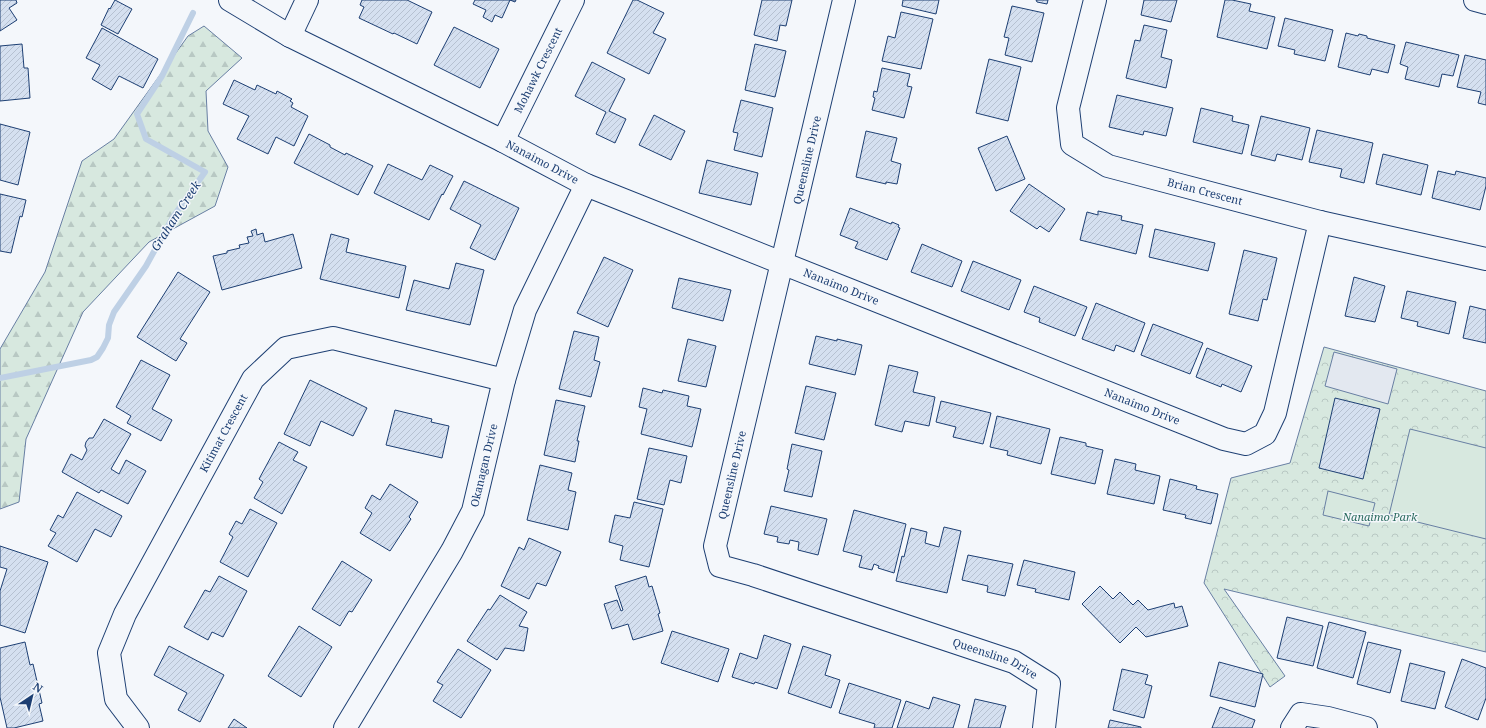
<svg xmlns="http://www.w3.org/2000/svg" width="1486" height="728" font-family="'Noto Serif',serif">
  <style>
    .forest { fill: url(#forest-firs); stroke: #687fa3 }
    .park { fill: url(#park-crowns); stroke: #687fa3 }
    .pitch { fill: #d7e8df; stroke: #687fa3 }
    .parking { fill: #e3e8f0; stroke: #687fa3 }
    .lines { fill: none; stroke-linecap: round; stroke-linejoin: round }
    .stream { stroke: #bed0e5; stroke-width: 6 }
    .building { fill: url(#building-hatch); stroke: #1d3f73 }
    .minor-casing { stroke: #1d3f73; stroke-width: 24 }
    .minor { stroke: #f4f7fb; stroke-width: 22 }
    .labels { text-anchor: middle; stroke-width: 3; stroke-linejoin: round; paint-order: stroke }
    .street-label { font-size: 11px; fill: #1d3f73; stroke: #f4f7fb }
    .park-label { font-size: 11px; font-style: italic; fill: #2c6c60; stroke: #f4f7fb }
    .water-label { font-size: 12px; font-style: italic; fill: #1d3f73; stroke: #f4f7fb }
  </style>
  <defs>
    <pattern id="forest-firs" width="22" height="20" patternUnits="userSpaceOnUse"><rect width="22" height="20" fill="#d7e8df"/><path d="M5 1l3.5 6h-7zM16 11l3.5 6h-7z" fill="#b8c8c3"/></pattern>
    <pattern id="park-crowns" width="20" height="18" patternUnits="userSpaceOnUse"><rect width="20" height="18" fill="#d7e8df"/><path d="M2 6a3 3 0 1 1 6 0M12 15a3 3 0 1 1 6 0" fill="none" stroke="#b8c8c3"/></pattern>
    <pattern id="building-hatch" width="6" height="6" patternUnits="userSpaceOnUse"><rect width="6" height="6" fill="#d5e0f0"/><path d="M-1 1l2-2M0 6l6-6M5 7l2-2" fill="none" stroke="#b6c1d1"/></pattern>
  </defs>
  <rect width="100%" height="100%" fill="#f4f7fb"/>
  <path class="forest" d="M 204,26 L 242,58 L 206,91 L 208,131 L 228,167 L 215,206 L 149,242 L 83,312 L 26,439 L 19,502 L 0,509 L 0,349 L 45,272 L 82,161 L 114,139 L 188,36 Z"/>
  <path class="park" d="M 1324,347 L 1486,391 L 1486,652 L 1224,589 L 1285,676 L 1270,687 L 1204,583 L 1231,478 L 1290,463 Z"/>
  <g class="pitch">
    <path d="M 1410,429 L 1486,448 L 1486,539 L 1389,515 Z"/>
    <path d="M 1328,491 L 1375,503 L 1369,526 L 1323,515 Z"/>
  </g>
  <path class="parking" d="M 1334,352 L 1397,369 L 1388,404 L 1325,386 Z"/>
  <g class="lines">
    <path class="stream" d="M 0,378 L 91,360 L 97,357 L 103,348 L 108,338 L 109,325 L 114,312 L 146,266 L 173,217 L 205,172 L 146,139 L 137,114 L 162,76 L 193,13"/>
  </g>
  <g class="building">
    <path d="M 0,0 L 16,0 L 17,3 L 9,8 L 17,20 L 0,31 Z"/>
    <path d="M 115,0 L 132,9 L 118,34 L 101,25 L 109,8 L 110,9 Z"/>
    <path d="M 362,0 L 407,0 L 432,12 L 417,44 L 394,33 L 393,34 L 359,18 L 364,7 L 360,5 Z"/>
    <path d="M 475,0 L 516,0 L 515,2 L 510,0 L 502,18 L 495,15 L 492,22 L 483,17 L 486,10 L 473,4 Z"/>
    <path d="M 633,0 L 637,0 L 664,13 L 653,33 L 666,39 L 649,74 L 607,53 Z"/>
    <path d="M 762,0 L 792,0 L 786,26 L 780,25 L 777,41 L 754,35 Z"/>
    <path d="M 903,0 L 939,0 L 936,14 L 902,6 Z"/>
    <path d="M 1036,0 L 1048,0 L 1047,4 L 1037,2 Z"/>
    <path d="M 1144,0 L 1177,0 L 1171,22 L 1141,15 Z"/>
    <path d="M 1225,0 L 1232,0 L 1251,4 L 1249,11 L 1275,17 L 1267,49 L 1217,37 Z"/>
    <path d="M 1012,6 L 1044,13 L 1032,62 L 1005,55 L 1009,38 L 1004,37 Z"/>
    <path d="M 901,12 L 933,19 L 921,69 L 882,61 L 888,36 L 895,38 Z"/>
    <path d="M 1285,18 L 1333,30 L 1325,61 L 1294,54 L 1295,50 L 1278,46 Z"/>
    <path d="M 1144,25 L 1167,30 L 1161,57 L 1172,60 L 1166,88 L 1126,78 L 1135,40 L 1140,41 Z"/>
    <path d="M 454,27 L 499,49 L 480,88 L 434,65 Z"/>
    <path d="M 102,28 L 158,59 L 143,88 L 119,76 L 111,90 L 92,79 L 100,65 L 86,58 Z"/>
    <path d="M 1346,33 L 1358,36 L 1359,34 L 1367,36 L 1367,38 L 1395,45 L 1388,73 L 1372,69 L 1370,75 L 1338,67 Z"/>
    <path d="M 1406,42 L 1459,55 L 1453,76 L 1442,74 L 1439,87 L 1405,79 L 1408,67 L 1400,64 Z"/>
    <path d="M 22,44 L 24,68 L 28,68 L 30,98 L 0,101 L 0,46 Z"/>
    <path d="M 755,44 L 786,51 L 775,97 L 745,90 Z"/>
    <path d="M 1465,55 L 1486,60 L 1486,105 L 1478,103 L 1481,92 L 1457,87 Z"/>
    <path d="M 989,59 L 1021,67 L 1008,121 L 976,113 Z"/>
    <path d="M 592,62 L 625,79 L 609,111 L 626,119 L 615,143 L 596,134 L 606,112 L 575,96 Z"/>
    <path d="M 882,68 L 910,74 L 907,86 L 912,87 L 904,118 L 872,110 L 875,98 L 873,97 L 874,91 L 877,92 Z"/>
    <path d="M 234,80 L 255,90 L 257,85 L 276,94 L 277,91 L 292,99 L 290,101 L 293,103 L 291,107 L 308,116 L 294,146 L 276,137 L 268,154 L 237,139 L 249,116 L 223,104 Z"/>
    <path d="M 1117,95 L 1173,108 L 1166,136 L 1144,131 L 1143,135 L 1109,127 Z"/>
    <path d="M 741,100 L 773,108 L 762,157 L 734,150 L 738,133 L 733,132 Z"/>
    <path d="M 1201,108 L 1233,116 L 1232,121 L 1249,125 L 1242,154 L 1193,142 Z"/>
    <path d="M 654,115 L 685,131 L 671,160 L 639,145 Z"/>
    <path d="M 1261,116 L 1310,128 L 1302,160 L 1277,154 L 1275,161 L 1251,155 Z"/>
    <path d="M 0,124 L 30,132 L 18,185 L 0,180 Z"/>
    <path d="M 1317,130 L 1373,143 L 1364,183 L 1340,177 L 1342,169 L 1309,162 Z"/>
    <path d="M 866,131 L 897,138 L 891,161 L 901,164 L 897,184 L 886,182 L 886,184 L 856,177 Z"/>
    <path d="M 309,134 L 330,145 L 330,147 L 345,155 L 346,153 L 373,166 L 358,195 L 294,163 Z"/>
    <path d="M 1007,136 L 1025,179 L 996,191 L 978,148 Z"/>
    <path d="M 1383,154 L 1428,165 L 1421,195 L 1376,184 Z"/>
    <path d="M 707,160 L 758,173 L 751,205 L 699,193 Z"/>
    <path d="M 388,164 L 422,180 L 430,165 L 453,176 L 443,195 L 442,194 L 429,220 L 374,193 Z"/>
    <path d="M 1438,171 L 1455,175 L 1456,171 L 1486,178 L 1486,186 L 1480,210 L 1432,198 Z"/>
    <path d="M 464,181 L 519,208 L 495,260 L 470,248 L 481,225 L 450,209 Z"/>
    <path d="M 1029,184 L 1065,209 L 1049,232 L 1040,226 L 1037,229 L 1010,211 Z"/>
    <path d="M 0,194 L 26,200 L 22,217 L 20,216 L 11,253 L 0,251 Z"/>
    <path d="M 850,208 L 891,224 L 892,222 L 899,225 L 898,227 L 900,228 L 887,260 L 855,248 L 858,242 L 840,235 Z"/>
    <path d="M 1098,211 L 1122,216 L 1121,220 L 1143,225 L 1136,254 L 1080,240 L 1087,212 L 1098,215 Z"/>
    <path d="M 256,229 L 257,235 L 263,233 L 265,242 L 293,234 L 302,268 L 222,290 L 213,256 L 227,253 L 227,251 L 240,248 L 239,245 L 249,243 L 247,237 L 253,236 L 251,231 Z"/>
    <path d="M 1155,229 L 1215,243 L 1208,271 L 1149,257 Z"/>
    <path d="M 331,234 L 349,239 L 346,252 L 406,266 L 399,298 L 320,279 Z"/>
    <path d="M 922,244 L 962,261 L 952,287 L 911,272 Z"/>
    <path d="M 1244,250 L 1277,258 L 1267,300 L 1263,299 L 1258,321 L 1229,314 Z"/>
    <path d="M 604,257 L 633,270 L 608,327 L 577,313 Z"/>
    <path d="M 973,261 L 1021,280 L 1009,310 L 961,291 Z"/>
    <path d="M 456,263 L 484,270 L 470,325 L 406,310 L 414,280 L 449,289 Z"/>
    <path d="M 178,272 L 210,292 L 180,339 L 187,343 L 176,361 L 137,337 Z"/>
    <path d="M 1354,277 L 1385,286 L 1375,322 L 1345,316 Z"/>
    <path d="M 679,278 L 731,290 L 723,321 L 672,308 Z"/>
    <path d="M 1034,286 L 1087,307 L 1075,336 L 1039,322 L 1040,318 L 1024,312 Z"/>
    <path d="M 1407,291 L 1456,302 L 1449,334 L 1417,326 L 1418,322 L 1401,318 Z"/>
    <path d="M 1096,303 L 1145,323 L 1134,352 L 1116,345 L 1114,351 L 1082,339 Z"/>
    <path d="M 1470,306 L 1486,310 L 1486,343 L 1463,338 Z"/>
    <path d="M 1153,324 L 1203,343 L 1190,374 L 1141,355 Z"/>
    <path d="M 574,331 L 599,337 L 594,360 L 600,362 L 591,397 L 559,389 Z"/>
    <path d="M 816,336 L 837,341 L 837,339 L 862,345 L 855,375 L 809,364 Z"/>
    <path d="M 688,339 L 716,346 L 706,387 L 678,381 Z"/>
    <path d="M 1207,348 L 1252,366 L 1241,392 L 1222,384 L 1221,387 L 1196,377 Z"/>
    <path d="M 141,360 L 170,375 L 152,409 L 172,420 L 161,441 L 127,423 L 131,416 L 116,407 Z"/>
    <path d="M 889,365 L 918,372 L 913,392 L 935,397 L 929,426 L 905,421 L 902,432 L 875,425 Z"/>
    <path d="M 310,380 L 367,408 L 353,436 L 321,421 L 310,446 L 284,434 Z"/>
    <path d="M 806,386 L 836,393 L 824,440 L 795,433 Z"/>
    <path d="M 643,388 L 662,393 L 663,390 L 689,396 L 687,406 L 701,409 L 692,447 L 641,434 L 647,409 L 639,407 Z"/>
    <path d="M 1335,398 L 1380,409 L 1363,479 L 1319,468 Z"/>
    <path d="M 556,400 L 585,406 L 577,441 L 579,441 L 575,462 L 544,455 Z"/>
    <path d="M 941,401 L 991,413 L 983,444 L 953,437 L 956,427 L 936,422 Z"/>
    <path d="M 395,410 L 432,419 L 431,422 L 449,426 L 442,458 L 386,445 Z"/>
    <path d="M 997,416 L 1050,429 L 1041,464 L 1007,455 L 1008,451 L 990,447 Z"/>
    <path d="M 104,419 L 131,434 L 111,469 L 119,474 L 126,460 L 146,471 L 128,504 L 101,490 L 99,493 L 62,472 L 71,454 L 82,460 L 87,450 L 85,446 L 86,442 L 89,438 L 93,438 Z"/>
    <path d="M 1060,437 L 1086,443 L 1086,446 L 1103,450 L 1095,484 L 1051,474 Z"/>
    <path d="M 279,442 L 298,452 L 293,460 L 307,467 L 282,514 L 254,498 L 263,482 L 259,479 Z"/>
    <path d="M 792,444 L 822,451 L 812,497 L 784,491 L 789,470 L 787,469 Z"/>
    <path d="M 649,448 L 687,456 L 681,483 L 670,480 L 664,505 L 637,499 Z"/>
    <path d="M 1115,459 L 1136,464 L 1135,470 L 1160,476 L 1154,504 L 1107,494 Z"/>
    <path d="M 540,465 L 572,473 L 568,490 L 576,492 L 568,530 L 527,520 Z"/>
    <path d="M 1170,479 L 1197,486 L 1196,489 L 1218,494 L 1211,524 L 1185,518 L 1186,515 L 1163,510 Z"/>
    <path d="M 390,484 L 418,502 L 409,517 L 411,519 L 390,551 L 360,533 L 372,513 L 365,508 L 372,495 L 380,500 Z"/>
    <path d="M 77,492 L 122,516 L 111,537 L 95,529 L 77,562 L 48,546 L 56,533 L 50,530 L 58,515 L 63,518 Z"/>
    <path d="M 634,502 L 663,509 L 649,567 L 620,560 L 623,546 L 609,542 L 615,515 L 630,518 Z"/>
    <path d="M 771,506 L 827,519 L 818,555 L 798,550 L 799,542 L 790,540 L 789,544 L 777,542 L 778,537 L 764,534 Z"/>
    <path d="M 250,509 L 277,523 L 248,577 L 220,562 L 233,537 L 229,534 L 236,521 L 242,524 Z"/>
    <path d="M 854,510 L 906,524 L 894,573 L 878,568 L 879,566 L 874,564 L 872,570 L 859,567 L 862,556 L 843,551 Z"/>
    <path d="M 944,527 L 961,531 L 947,593 L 896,581 L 902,556 L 904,557 L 911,528 L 927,532 L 925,543 L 939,547 Z"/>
    <path d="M 529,538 L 561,552 L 546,586 L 537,583 L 529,599 L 501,586 L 519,547 L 524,550 Z"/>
    <path d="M 0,546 L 48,562 L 25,633 L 0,625 L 0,591 L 7,569 L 0,567 Z"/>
    <path d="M 968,555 L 1013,564 L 1005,596 L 987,592 L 988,586 L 962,580 Z"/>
    <path d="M 1024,560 L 1075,572 L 1069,600 L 1035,592 L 1036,589 L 1017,585 Z"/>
    <path d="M 342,561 L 372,580 L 352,612 L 349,611 L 340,626 L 312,609 Z"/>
    <path d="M 219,576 L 247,591 L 223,637 L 212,632 L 208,640 L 184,627 L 205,590 L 210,592 Z"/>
    <path d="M 646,576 L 649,587 L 652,586 L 660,613 L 658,614 L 663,631 L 633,640 L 628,624 L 612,629 L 604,604 L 617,600 L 621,611 L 623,610 L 615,586 Z"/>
    <path d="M 1100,586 L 1113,599 L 1120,592 L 1133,605 L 1138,600 L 1148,610 L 1174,603 L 1175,608 L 1182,606 L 1188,626 L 1146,637 L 1136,627 L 1120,643 L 1082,604 Z"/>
    <path d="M 500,595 L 527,612 L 519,626 L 528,628 L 524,651 L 505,648 L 497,660 L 467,641 L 488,609 L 490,610 Z"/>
    <path d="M 1287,617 L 1323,626 L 1313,666 L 1277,658 Z"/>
    <path d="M 1329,622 L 1366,632 L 1353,678 L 1317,668 Z"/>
    <path d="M 299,626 L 332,647 L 301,697 L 268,676 Z"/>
    <path d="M 672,631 L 729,649 L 718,682 L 661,663 Z"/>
    <path d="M 764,635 L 791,644 L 777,689 L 755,682 L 754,684 L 732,677 L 740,653 L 757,659 Z"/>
    <path d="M 25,642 L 30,665 L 33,664 L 42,703 L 39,704 L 43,721 L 14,728 L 7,728 L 0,697 L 0,648 Z"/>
    <path d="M 1368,642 L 1401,650 L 1390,693 L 1357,684 Z"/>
    <path d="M 169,646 L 224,675 L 200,722 L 178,710 L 187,693 L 154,675 Z"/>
    <path d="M 803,646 L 831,655 L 825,675 L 840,680 L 831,708 L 788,693 Z"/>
    <path d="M 458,649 L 491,670 L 461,718 L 433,701 L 443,685 L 437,682 Z"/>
    <path d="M 1462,659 L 1486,668 L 1486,698 L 1478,720 L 1445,707 Z"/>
    <path d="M 1219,662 L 1263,674 L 1255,707 L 1210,696 Z"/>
    <path d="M 1410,663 L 1445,672 L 1435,709 L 1401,701 Z"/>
    <path d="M 1122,669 L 1148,675 L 1145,684 L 1152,686 L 1144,718 L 1113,710 Z"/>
    <path d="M 849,683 L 901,700 L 892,728 L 874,728 L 875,724 L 839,713 Z"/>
    <path d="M 933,697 L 960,705 L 953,728 L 897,728 L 906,701 L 929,709 Z"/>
    <path d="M 975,699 L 1006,706 L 1000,728 L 968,728 Z"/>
    <path d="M 1220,707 L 1255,720 L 1252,728 L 1212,728 Z"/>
    <path d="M 234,719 L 247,728 L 228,728 Z"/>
    <path d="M 1110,720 L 1141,727 L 1141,728 L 1108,728 Z"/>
  </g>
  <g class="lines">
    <g class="minor-casing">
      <g id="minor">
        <path id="s1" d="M 230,0 L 290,36 L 503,141 L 586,185 L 1224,439 L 1246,444 L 1265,434 L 1275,413 L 1320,222"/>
        <path id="s2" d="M 844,0 L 715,546 L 720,566 L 753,575 L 1014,662 L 1049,684 L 1044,728"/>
        <path id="s3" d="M 1095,0 L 1068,108 L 1072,144 L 1108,166 L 1320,222 L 1486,259"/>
        <path d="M 1475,0 L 1486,3"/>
        <path d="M 290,36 L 307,0"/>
        <path id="s4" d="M 503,141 L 573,0"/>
        <path id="s5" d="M 138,728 L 116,699 L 109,653 L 125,614 L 253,379 L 286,348 L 333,338 L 504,380"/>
        <path id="s6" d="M 345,728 L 452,551 L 473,511 L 504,380 L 525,310 L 586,185"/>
        <path d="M 1292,728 L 1301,714 L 1328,718 L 1366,728"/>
      </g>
    </g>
    <use href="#minor" class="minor"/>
  </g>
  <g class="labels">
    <g class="street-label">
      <text dy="4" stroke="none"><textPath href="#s4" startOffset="79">Mohawk Crescent</textPath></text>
      <text transform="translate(807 160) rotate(-77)" y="4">Queensline Drive</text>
      <text dy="4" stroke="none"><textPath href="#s1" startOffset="352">Nanaimo Drive</textPath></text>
      <text dy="4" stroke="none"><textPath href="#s3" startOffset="290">Brian Crescent</textPath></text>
      <text dy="4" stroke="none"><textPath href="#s1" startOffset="676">Nanaimo Drive</textPath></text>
      <text dy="4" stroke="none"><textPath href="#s1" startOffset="1000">Nanaimo Drive</textPath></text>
      <text dy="4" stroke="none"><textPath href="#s5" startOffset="331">Kitimat Crescent</textPath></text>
      <text dy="4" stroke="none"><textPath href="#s6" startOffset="299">Okanagan Drive</textPath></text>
      <text transform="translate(732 475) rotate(-77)" y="4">Queensline Drive</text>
      <text dy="4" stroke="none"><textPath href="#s2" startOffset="872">Queensline Drive</textPath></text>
    </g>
    <g class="park-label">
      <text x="1380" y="521">Nanaimo Park</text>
    </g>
    <g class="water-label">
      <text transform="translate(176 216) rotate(-57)" y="4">Graham Creek</text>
    </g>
  </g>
  <g transform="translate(32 696) rotate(35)" stroke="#f4f7fb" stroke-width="3" paint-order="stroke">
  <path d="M0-3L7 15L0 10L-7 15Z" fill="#1d3f73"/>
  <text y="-6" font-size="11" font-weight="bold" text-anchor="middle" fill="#1d3f73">N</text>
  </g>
</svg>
